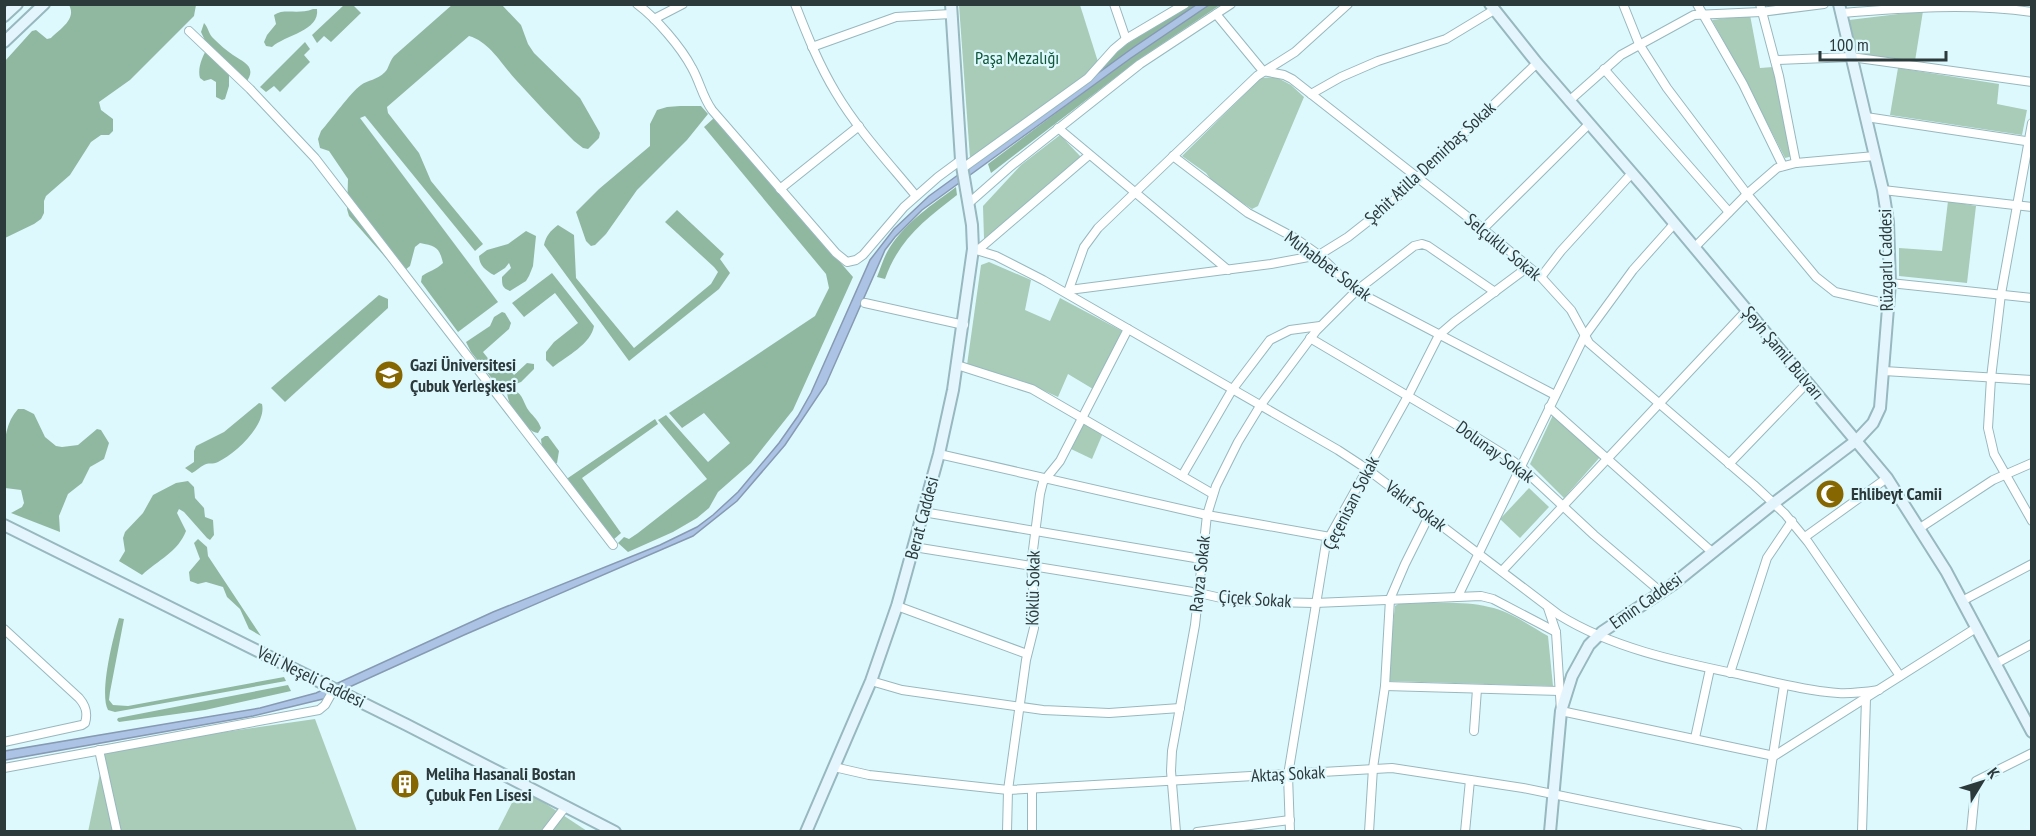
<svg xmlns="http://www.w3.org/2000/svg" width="2036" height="836" font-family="'PT Sans Narrow',sans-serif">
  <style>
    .green { fill: #a8ccb7 }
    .forest { fill: #90b8a1 }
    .water { fill: #acc3e5; stroke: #869ab2; stroke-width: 1.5 }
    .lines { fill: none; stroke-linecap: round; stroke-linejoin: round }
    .street-casing { stroke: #97b8be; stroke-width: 10 }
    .secondary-casing { stroke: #97b8be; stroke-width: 14 }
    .street { stroke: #fff; stroke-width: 8 }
    .secondary { stroke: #e5f5fe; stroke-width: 10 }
    .labels { text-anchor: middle; stroke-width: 4.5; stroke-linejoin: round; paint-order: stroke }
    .park-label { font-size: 18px; fill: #115739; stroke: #def9fe }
    .street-label { font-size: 18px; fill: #2d3a3c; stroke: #def9fe }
    .poi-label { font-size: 18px; font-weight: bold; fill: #2d3a3c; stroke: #def9fe; text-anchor: start }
  </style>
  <rect width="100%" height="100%" fill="#def9fe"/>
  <g class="green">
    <path d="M 959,5 L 1080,5 L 1099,65 L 970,158 Z"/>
    <path d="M 1923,11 L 1915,61 L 1858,54 L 1849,20 Z"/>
    <path d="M 1750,15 L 1760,68 L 1773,67 L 1793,156 L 1785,158 L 1745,80 L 1712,20 Z"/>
    <path d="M 1898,68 L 1999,84 L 1997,104 L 2027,110 L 2022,135 L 1890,115 Z"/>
    <path d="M 1276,77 L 1291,85 L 1304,97 L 1258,206 L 1252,209 L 1216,186 L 1206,173 L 1182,156 L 1261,78 Z"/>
    <path d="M 1060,135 L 1081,157 L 984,239 L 983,206 L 1021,165 Z"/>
    <path d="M 1948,201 L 1976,206 L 1967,283 L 1899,276 L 1899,248 L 1942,251 Z"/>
    <path d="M 989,262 L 1031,280 L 1025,310 L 1050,321 L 1060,298 L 1122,331 L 1093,389 L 1068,374 L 1058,397 L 1025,382 L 967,365 L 981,265 Z"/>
    <path d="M 1553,415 L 1600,457 L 1564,498 L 1530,464 Z"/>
    <path d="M 1084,423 L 1103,433 L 1092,459 L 1071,449 Z"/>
    <path d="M 1529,488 L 1549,507 L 1520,538 L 1500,519 Z"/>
    <path d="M 1400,603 C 1429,604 1461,600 1489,607 C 1510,611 1530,626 1548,636 L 1553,686 L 1390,681 L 1387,678 L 1395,606 Z"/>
    <path d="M 315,719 L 357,831 L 88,832 L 105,749 Z"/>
    <path d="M 519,789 L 537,798 L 587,831 L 497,832 Z"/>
  </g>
  <g class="forest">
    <path d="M 453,4 L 502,5 L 521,25 L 528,44 L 534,53 L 580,98 L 600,133 L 599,138 L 588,149 L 583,148 L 574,141 C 554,121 535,101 516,80 C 502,65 490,42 469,36 L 387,107 L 388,113 L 419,153 L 431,181 L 483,244 L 475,251 L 365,116 L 360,118 L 498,302 L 458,332 L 421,282 L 422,276 C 429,271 436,270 443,263 C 439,247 436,246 420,243 L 415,247 L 410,266 L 400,274 L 349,216 L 347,209 L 348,179 L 329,151 L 320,148 L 318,139 L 321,131 C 331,120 350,93 361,85 C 368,80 377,80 385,72 C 389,68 389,62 394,56 Z"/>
    <path d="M 69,5 L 196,5 L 194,16 L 130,80 L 99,102 L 101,110 L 113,119 L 113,131 L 109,135 L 101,135 L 91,142 L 70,175 L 46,196 L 44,201 L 44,213 L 41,219 L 34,224 L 5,238 L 5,61 L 32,31 L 36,30 L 47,39 L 51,38 C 60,29 77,19 69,5 Z"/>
    <path d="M 344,5 L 353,5 L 361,13 L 331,42 L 324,36 L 317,43 L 312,35 Z"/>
    <path d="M 1188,5 L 1220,5 L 1141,58 L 991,173 L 988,164 L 1107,75 L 1101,65 L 1122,47 Z"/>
    <path d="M 313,9 L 317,9 C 320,31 285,35 272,47 L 266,46 L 264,42 L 267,35 L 276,24 L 274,15 C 284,8 298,15 313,9 Z"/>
    <path d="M 204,23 C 209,28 208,34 214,39 C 220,45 226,50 233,55 C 245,63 258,67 245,84 L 229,70 L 229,86 L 225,99 L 222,100 L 216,97 L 216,82 L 211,79 L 204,81 L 200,78 C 197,68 203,55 208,47 L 201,32 Z"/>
    <path d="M 305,42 L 310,49 L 304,55 L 310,62 L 280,92 L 274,86 L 266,92 L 260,87 Z"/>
    <path d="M 680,106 L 701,106 L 708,114 L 687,140 L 637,190 L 606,234 L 595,245 L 591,246 L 586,241 L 576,212 L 599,189 L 650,146 L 650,124 L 657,110 L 667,107 Z"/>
    <path d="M 714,118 L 853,277 L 793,410 L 751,463 L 718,492 L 709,508 L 697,518 L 673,532 L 628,552 L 618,543 L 624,537 L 629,539 L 638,533 L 707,479 L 658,420 L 666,415 L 708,462 L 730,443 L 704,413 L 682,428 L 669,413 L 815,316 L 829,288 L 826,274 L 704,127 Z"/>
    <path d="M 956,187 L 957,195 C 925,220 899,239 885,279 L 877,277 C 881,267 884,256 890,247 C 906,222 933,204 956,187 Z"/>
    <path d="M 677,210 L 724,254 L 720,259 L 730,273 L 719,289 L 629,361 L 544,245 C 546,236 550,231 558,225 L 574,235 L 576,278 L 634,348 L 711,284 L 718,272 L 714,267 L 665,222 Z"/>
    <path d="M 526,231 L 536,236 L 533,266 L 529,276 L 526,281 L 510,291 C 502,288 502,285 502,277 L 511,268 L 509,263 L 505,268 L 494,275 C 486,271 479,265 479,256 L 487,250 L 508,244 Z"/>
    <path d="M 552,273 L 594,326 C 591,344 567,356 553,367 L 546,360 L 546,352 L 554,342 L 578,323 L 555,293 L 524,317 L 512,303 Z"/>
    <path d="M 379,295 L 388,299 L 388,308 L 285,402 L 271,388 Z"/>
    <path d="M 502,312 L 505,313 L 511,323 L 509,329 L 483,352 L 498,371 L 507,366 L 514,375 L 527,363 L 534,364 L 534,369 L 521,382 L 501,390 L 471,352 L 466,342 L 490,326 L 494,317 Z"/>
    <path d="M 514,390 C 524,395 523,403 529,411 C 534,417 538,420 541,428 L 538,433 C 523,430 508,407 507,392 Z"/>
    <path d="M 259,403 L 262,404 C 267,425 235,454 218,462 C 213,465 208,462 204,465 C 200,467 196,471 192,473 L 185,468 L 194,462 L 194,451 L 196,446 L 224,432 Z"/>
    <path d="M 18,409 L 24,409 L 34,414 L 45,437 L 56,446 L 62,447 L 78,445 L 97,429 L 101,430 L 109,443 L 104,459 L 90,467 L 82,483 L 68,494 L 59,516 L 60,532 L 11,513 L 22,507 L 24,503 L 21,490 L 5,488 C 4,463 0,428 18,409 Z"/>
    <path d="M 655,419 L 658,424 L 582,478 L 621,533 L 613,540 L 565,480 Z"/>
    <path d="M 545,436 L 548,436 L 559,451 L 557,463 L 553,464 L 542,448 L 541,439 Z"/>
    <path d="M 188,481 L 194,487 L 195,498 L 204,508 L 205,517 L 213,520 L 214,535 L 210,540 L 207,538 L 184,512 L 179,509 L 177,513 L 186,531 C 178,552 158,560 142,575 L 119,561 L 125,551 L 123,538 L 125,532 L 143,513 L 153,495 L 176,483 Z"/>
    <path d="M 198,539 L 207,547 L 208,556 L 261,636 L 249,629 L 240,609 L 227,597 L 223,587 L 206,582 L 198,584 L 190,581 L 189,572 L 200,559 L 194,543 Z"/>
    <path d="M 119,618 L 124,619 L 110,692 L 109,700 L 113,705 L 128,706 L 284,677 L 286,681 L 115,712 L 108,710 C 99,694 113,637 119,618 Z"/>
    <path d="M 288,685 L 291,691 L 205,710 L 119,722 L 117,720 L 118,718 Z"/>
  </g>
  <path class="water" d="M 1196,5 L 1209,5 L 1131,58 L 922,210 L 895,237 L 885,250 L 826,384 L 785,445 L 737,501 L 693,536 L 464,635 L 323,699 L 253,716 L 5,760 L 5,751 L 260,708 L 316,693 L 493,612 L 660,545 L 697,527 L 713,515 L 738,492 L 779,443 L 798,416 L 811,393 L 870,260 L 894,229 L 929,196 L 1134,47 Z"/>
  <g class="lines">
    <g class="street-casing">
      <g id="street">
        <path d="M 637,4 C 656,18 681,47 692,68 C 700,82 702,96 712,110 L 836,253 L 847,262 L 856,260 L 863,255 L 904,207 L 938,177 L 961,160"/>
        <path d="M 795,4 C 807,35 819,65 836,93 C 858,130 889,163 916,196"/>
        <path d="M 1114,4 L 1126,39"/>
        <path d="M 1623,4 L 1639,44 L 1667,88 L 1747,194 L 1816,277 L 1835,292 L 1888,304"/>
        <path d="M 1697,4 L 1743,84 L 1783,166"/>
        <path d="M 1760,4 L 1779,76 L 1796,163"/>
        <path d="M 1841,13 C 1905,8 1968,3 2032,12"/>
        <path d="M 1216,14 L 1263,71 L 1284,75 L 1292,79 L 1483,229 L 1541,277 L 1571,310 L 1589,343 L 1754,485 L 1785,514 L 1808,542 L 1900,676"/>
        <path d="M 654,19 L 683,4"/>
        <path d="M 189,31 L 250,89 L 315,158 L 613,545"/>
        <path d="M 812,47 L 896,17 L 951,14"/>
        <path d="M 1775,60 L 1851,57 L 2032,82"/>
        <path d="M 1604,69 L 1729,212"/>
        <path d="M 1311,94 L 1341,77 L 1378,61 L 1446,39 L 1494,10"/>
        <path d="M 1569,101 L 1621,55 L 1694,15 L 1761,12 L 1824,4"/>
        <path d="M 1866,117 L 2032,142"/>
        <path d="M 2032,123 L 2001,294 L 1991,378 L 1988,428 L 1994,454 L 2032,521"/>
        <path d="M 1058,128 L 1228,270"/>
        <path d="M 1173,156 L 1248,213 L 1295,238 L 1319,255 L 1356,291 L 1555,395"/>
        <path d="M 963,168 L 1088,78 L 1114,49 L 1126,39 L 1185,4"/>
        <path d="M 780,189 L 859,126"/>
        <path d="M 1883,190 L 2032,207"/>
        <path d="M 969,203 L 1011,166 L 1140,64 L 1231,4"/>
        <path d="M 1483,229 L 1589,124"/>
        <path d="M 1694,248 L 1747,194 L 1777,168 L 1796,163 L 1875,156"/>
        <path d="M 973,249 L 996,256 L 1043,280 L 1338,450 L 1367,469 L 1559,615 C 1614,649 1680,662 1742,675 C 1774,682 1806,691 1838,693 C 1851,694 1865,692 1879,690"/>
        <path d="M 978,250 L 1089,155"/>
        <path d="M 1541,277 L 1561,251 L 1632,173"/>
        <path d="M 1890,283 L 2032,298"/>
        <path d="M 1069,290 L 1271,264 L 1319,255 L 1348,237 L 1390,204 L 1537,63"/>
        <path d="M 1068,292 L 1084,247 L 1098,228 L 1257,76 L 1295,52 L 1348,4"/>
        <path d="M 865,303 L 964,325"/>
        <path d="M 1310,338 L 1455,424 L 1503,454 L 1521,467 L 1594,535 L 1661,592"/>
        <path d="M 957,365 L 1032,389 L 1213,494"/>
        <path d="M 1884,371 L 2032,380"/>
        <path d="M 1549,407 L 1712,552"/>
        <path d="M 939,454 L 1207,515 L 1330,537"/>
        <path d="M 1729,464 L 1807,383"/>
        <path d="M 1182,476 L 1232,390 L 1270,340 L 1290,330 L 1320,326"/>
        <path d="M 923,512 L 1201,559"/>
        <path d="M 1920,528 L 1993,480 L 2032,463"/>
        <path d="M 1805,537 L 1887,478"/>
        <path d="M 914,547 L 1199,593 L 1234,601 L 1315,603 L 1481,596 L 1493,599 L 1556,632"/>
        <path d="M 1502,571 L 1747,310"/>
        <path d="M 1458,596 L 1584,337 L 1633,270 L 1674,224"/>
        <path d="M 1962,601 L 2032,564"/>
        <path d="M 897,606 L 1027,654"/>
        <path d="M 1548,608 L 1556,632 L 1561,711 L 1774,756 L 1976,628"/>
        <path d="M 4,629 L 79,698 C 86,706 88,713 85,723 L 82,725 L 4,742"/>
        <path d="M 1995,664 L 2032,644"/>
        <path d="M 1730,673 L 1767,558 L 1792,521"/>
        <path d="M 871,681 L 902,690 L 1043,710 L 1109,713 L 1180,708"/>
        <path d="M 1385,686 L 1560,691"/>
        <path d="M 1474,731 L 1477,689"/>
        <path d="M 1695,738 L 1710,669"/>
        <path d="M 99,750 L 117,832"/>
        <path d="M 834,767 L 869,775 L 1008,790 L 1392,768 L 1523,788 L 1738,832"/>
        <path d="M 4,768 L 319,710 L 325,705 L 334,689"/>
        <path d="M 1032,789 L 1032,832"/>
        <path d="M 546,832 L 566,806"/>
        <path d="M 1007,832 L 1008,790 L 1026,660 L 1034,628 L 1034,601 L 1031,566 L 1040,494 L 1043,482 L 1060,461 L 1128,329"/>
        <path d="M 1176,832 L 1171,771 L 1172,751 L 1195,625 L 1207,515 L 1216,486 L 1238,442 L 1260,406 L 1316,331 L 1356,291 L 1414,246 L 1422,244 L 1428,246 L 1495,292"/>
        <path d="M 1197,832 L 1290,820"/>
        <path d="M 1290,832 L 1288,775 L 1326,543 L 1408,396 L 1439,335 L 1454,322 L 1528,267"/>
        <path d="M 1369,832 L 1373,768 L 1385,686 L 1390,599 L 1405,564 L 1429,516"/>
        <path d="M 1465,832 L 1470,780"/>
        <path d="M 1761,832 L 1784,685"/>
        <path d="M 1862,832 L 1866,698"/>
        <path d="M 1971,832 L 1976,781 L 2032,753"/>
      </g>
    </g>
    <g class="secondary-casing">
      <g id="secondary">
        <path d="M 1490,4 L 1537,63 L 1644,187 L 1887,478 L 1946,571 L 2032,732"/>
        <path d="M 4,16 L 17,4"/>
        <path d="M 4,42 L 44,4"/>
        <path d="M 4,525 L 407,725 L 615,832"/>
        <path d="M 806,832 L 871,681 L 897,606 L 939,454 L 953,390 L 973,249 L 972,225 L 961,160 L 951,4"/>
        <path d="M 1550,832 L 1561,711 L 1572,676 L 1589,645 L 1602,632 L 1672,585 L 1774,503 L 1857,440 L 1873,423 L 1880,408 L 1890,283 L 1888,222 L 1883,190 L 1839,4"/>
      </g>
    </g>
    <use href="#street" class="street"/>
    <use href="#secondary" class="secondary"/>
  </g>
  <defs>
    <g id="school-disc" transform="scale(1.5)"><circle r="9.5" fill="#866600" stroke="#def9fe"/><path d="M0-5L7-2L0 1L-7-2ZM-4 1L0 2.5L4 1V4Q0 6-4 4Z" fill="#fff"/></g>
    <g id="mosque-disc" transform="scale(1.5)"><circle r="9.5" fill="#866600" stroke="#def9fe"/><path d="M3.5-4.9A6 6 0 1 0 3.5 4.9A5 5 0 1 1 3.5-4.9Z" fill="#fff"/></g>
    <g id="building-disc" transform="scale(1.5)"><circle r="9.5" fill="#866600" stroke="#def9fe"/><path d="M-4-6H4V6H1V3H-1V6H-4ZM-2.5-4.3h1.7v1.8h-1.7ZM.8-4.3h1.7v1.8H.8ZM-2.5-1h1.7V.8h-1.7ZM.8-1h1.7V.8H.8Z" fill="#fff"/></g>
  </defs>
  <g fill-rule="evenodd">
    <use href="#school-disc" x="389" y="375"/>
    <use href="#mosque-disc" x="1830" y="494"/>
    <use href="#building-disc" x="405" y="784"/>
  </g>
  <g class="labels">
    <g class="park-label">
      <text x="1017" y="64">Paşa Mezalığı</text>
    </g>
    <g class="street-label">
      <text transform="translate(1430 163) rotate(-43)" y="6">Şehit Atilla Demirbaş Sokak</text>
      <text transform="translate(1503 247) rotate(40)" y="6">Selçuklu Sokak</text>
      <text transform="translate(1886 260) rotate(-91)" y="6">Rüzgarlı Caddesi</text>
      <text transform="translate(1328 266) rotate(37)" y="6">Muhabbet Sokak</text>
      <text transform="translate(1783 353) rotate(50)" y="6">Şeyh Şamil Bulvarı</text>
      <text transform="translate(1495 452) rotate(36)" y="6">Dolunay Sokak</text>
      <text transform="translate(1351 503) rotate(-63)" y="6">Çeçenisan Sokak</text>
      <text transform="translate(1416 506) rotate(37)" y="6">Vakıf Sokak</text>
      <text transform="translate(922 518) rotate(-75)" y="6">Berat Caddesi</text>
      <text transform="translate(1200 574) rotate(-84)" y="6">Ravza Sokak</text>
      <text transform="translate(1033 588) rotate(-89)" y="6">Köklü Sokak</text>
      <text transform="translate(1255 599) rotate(4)" y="6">Çiçek Sokak</text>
      <text transform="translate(1646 601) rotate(-35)" y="6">Emin Caddesi</text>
      <text transform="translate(311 677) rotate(26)" y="6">Veli Neşeli Caddesi</text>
      <text transform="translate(1288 774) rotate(-3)" y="6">Aktaş Sokak</text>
    </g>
    <g class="poi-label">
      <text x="410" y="371">Gazi Üniversitesi<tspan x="410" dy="21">Çubuk Yerleşkesi</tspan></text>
      <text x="1851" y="500">Ehlibeyt Camii</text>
      <text x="426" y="780">Meliha Hasanali Bostan<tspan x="426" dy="21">Çubuk Fen Lisesi</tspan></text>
    </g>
  </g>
  <rect width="2036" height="836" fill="none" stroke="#2d3a3c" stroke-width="12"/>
  <g transform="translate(1982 782) rotate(52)" stroke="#def9fe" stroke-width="4.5" paint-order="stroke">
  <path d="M0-4.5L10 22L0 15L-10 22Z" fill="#2d3a3c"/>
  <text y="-9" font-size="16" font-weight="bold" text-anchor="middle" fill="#2d3a3c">K</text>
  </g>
  <path d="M1820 51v9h126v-9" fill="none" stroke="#2d3a3c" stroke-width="3"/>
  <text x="1829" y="51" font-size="18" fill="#2d3a3c" stroke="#def9fe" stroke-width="4.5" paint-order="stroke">100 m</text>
</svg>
